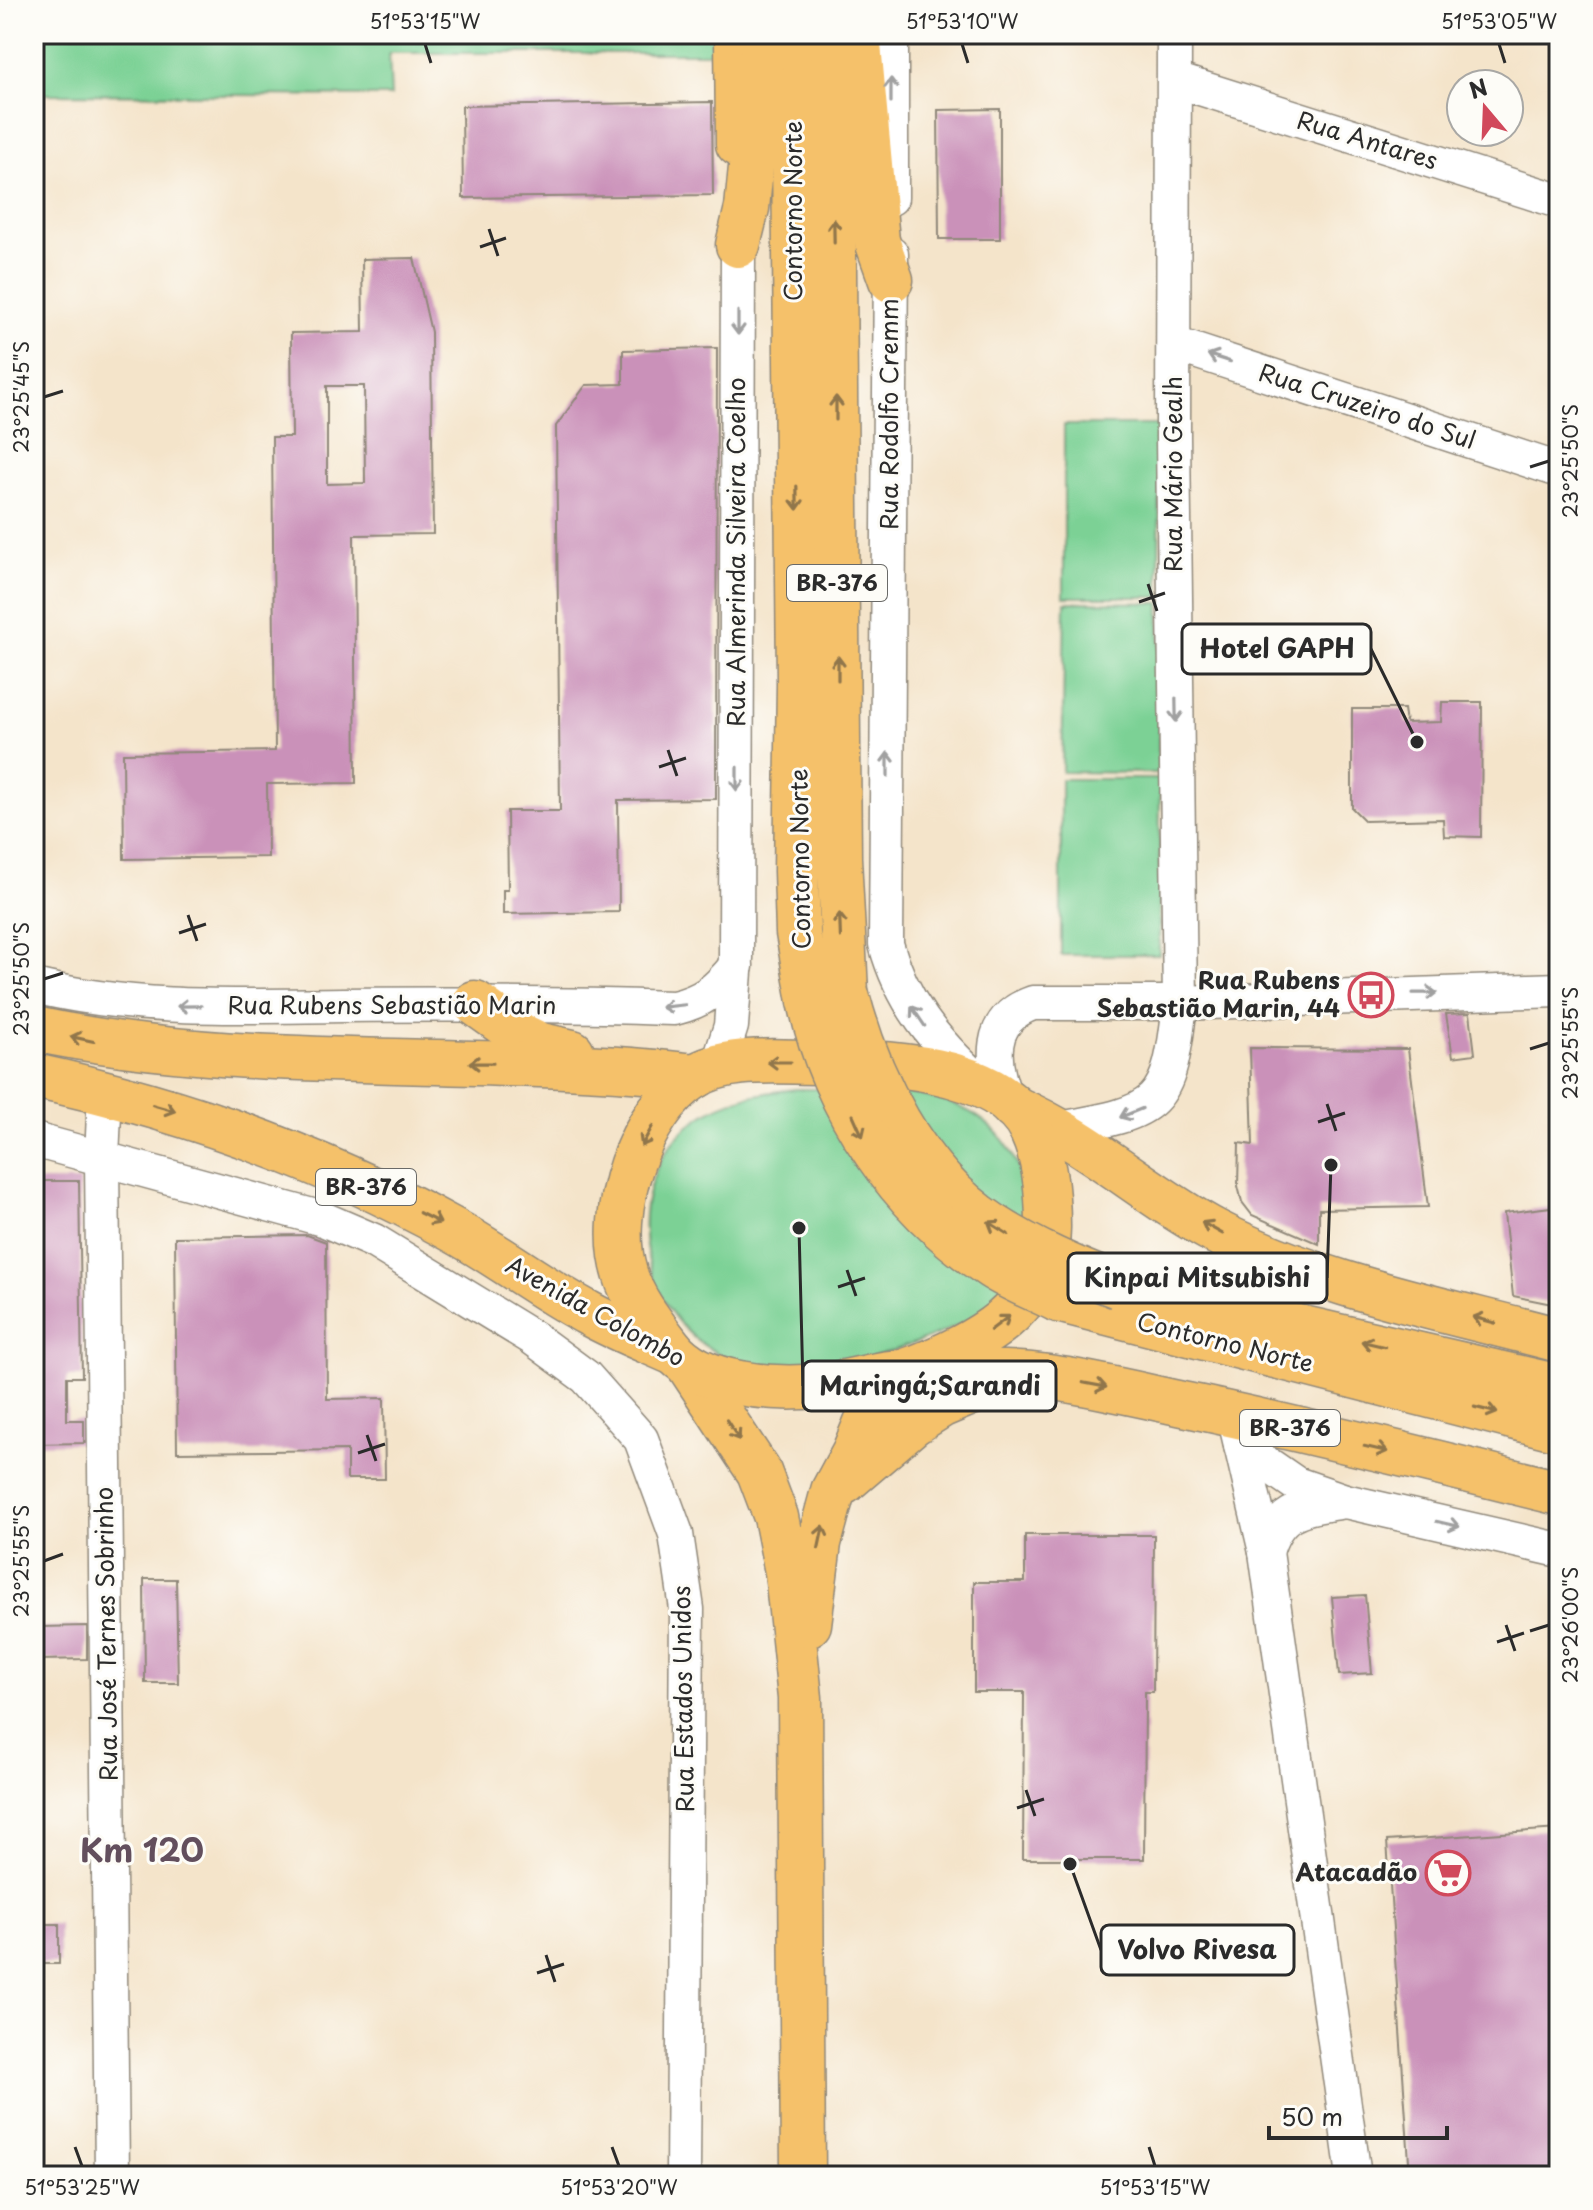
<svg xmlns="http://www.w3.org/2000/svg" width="1593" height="2210" font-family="'Playpen Sans',sans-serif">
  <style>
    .green { fill: #7bd195; stroke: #537e60; stroke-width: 2 }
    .building { fill: #ca91b9; fill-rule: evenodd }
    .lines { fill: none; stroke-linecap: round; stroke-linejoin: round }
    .minor-casing { stroke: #90887a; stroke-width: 37 }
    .major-casing { stroke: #90887a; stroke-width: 47 }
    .highway-casing { stroke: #90887a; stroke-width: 47 }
    .minor { stroke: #fff; stroke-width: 34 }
    .major { stroke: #f5c16b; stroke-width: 44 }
    .highway { stroke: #f5c16b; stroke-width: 44 }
    .highway-bridge-casing { stroke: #90887a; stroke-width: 47; stroke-linecap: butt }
    .highway-bridge { stroke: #f5c16b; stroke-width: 44 }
    .oneway { stroke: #a0a0a0 }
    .oneway2 { stroke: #90764b }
    .ticks { fill: none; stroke: #2b2b2b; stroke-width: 3 }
    .labels { text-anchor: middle; stroke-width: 6; stroke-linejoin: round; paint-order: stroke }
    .shield { fill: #fdfcf7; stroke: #6a6a68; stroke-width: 2 }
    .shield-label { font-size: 22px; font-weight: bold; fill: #2b2b2b }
    .street-label { font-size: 24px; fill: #2b2b2b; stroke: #fdfcf7 }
    .poi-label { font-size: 24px; font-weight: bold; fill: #2b2b2b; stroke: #fdfcf7; text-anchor: end }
    .district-label { font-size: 32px; font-weight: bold; fill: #634f5d; stroke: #fdfcf7 }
    .leader { fill: none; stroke: #2b2b2b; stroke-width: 3 }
    .callout-dot { fill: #2b2b2b; stroke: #fdfcf7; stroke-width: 3 }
    .callout { fill: #fdfcf7; stroke: #2b2b2b; stroke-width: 3 }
    .callout-label { font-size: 26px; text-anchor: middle; font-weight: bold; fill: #2b2b2b }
    .neatline { fill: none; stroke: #2b2b2b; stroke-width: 3 }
    .ticks-label { font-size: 20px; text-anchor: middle; fill: #2b2b2b }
  </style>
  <rect width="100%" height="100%" fill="#fdfcf7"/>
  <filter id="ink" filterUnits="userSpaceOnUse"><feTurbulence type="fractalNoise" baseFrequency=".0125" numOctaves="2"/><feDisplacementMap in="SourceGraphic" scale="16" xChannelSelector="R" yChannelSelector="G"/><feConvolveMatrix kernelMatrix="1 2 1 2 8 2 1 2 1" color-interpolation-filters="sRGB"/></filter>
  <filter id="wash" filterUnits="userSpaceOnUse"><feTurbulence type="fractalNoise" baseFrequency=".006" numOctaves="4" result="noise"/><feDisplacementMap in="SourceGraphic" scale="32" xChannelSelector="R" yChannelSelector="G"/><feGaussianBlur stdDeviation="1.8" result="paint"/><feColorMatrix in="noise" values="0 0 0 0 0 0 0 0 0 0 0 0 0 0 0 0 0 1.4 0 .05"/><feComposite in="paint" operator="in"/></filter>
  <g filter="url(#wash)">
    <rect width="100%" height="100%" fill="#f4e4ca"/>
    <g class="green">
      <path d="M 34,34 L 714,34 L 714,53 L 389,53 L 391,96 L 34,94 Z"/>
      <path d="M 1064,425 L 1160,425 L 1159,597 L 1064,597 Z"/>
      <path d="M 1065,602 L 1160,603 L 1158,773 L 1062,772 Z"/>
      <path d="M 1061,779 L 1160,779 L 1159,955 L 1061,955 Z"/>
      <path d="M 796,1089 C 905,1089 1025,1083 1029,1226 C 1031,1276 985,1315 943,1332 C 887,1356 805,1380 743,1363 C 637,1335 608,1181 699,1118 C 728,1097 761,1093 796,1089 Z"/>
    </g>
    <g id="blocks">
      <g class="building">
        <path d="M 712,102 L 713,195 L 463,198 L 462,106 Z"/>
        <path d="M 1000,109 L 1000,239 L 939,239 L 938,110 Z"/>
        <path d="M 414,258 L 431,332 L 433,534 L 354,535 L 356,783 L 267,784 L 268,857 L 124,859 L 123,753 L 275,751 L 272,437 L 292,437 L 291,333 L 363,332 L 362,259 ZM 327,386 L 364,386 L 365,483 L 327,484 Z"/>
        <path d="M 717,348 L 716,799 L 618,800 L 619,912 L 503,914 L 503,890 L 508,890 L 507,811 L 560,811 L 556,426 L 586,385 L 623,384 L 623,350 Z"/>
        <path d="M 1442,702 L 1482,702 L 1481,837 L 1444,836 L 1443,819 L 1365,821 L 1352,808 L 1352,709 L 1404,709 L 1406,723 L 1441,722 Z"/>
        <path d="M 1470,1013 L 1475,1054 L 1453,1057 L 1446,1014 Z"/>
        <path d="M 1250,1048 L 1408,1049 L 1428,1207 L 1319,1209 L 1319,1244 L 1252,1215 L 1242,1202 L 1238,1186 L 1239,1143 L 1253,1145 Z"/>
        <path d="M 34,1181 L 79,1181 L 82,1377 L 67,1377 L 67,1420 L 84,1420 L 84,1443 L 34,1444 Z"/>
        <path d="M 1551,1207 L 1552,1304 L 1513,1296 L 1504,1213 Z"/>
        <path d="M 307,1235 L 326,1242 L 327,1399 L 384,1398 L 385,1479 L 347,1479 L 347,1450 L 177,1452 L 175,1237 Z"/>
        <path d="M 1025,1535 L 1154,1535 L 1153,1692 L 1145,1692 L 1144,1859 L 1023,1859 L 1024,1692 L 974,1692 L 974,1582 L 1025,1582 Z"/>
        <path d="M 144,1579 L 176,1579 L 178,1683 L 145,1683 Z"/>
        <path d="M 1365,1595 L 1372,1673 L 1339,1675 L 1332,1597 Z"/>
        <path d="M 87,1626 L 87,1659 L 40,1660 L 40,1627 Z"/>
        <path d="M 1559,1829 L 1559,2176 L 1410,2176 L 1387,1841 Z"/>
        <rect x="34" y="1924" width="25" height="40"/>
      </g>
    </g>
  </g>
  <g filter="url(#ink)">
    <use href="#blocks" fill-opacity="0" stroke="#90887a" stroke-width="2"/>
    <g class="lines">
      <g class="minor-casing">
        <g id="minor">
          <path d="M 891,34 L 891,198"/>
          <path d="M 1175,80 L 1559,201"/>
          <path d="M 891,254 L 886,944 C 902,1002 935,1042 979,1082"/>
          <path d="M 1174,344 L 1559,470"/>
          <path d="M 34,986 C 137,1011 239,1006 344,1005 C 454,1004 564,1004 674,1008 C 703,1001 717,990 736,966"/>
          <path d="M 718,1067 L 731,1026 L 736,958 L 738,245"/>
          <path d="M 105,1091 L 102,1158 L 112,2176"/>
          <path d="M 1007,1102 C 991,1063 986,1019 1033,1003 L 1180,1003 L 1559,990"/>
          <path d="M 1059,1129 C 1160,1111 1169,1108 1180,1003 L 1173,436 L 1174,34"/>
          <path d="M 34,1140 L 323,1219 L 374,1241 L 533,1338 L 586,1377 L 641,1439 L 676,1534 L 687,1609 L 683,2176"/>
          <path d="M 1234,1415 L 1266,1552 L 1354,2176"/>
          <path d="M 1241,1446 L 1296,1484 L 1345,1501 L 1559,1550"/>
          <path d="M 1266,1552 C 1279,1507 1304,1508 1345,1501"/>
        </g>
      </g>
      <g class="major-casing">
        <g id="major">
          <path d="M 737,34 L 738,144"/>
          <path d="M 475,1003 L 520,1035 L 541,1045 L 572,1052"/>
          <path d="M 34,1029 C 251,1075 476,1051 696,1076"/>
          <path d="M 34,1076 C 179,1107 320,1157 451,1229 C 497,1254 539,1287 586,1312 C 614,1328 645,1340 674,1353"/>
        </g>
      </g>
      <g class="highway-casing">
        <g id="highway">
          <path d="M 793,34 L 799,684 L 796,871 L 798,933 L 810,1001"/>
          <path d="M 832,34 L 839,858 L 846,992"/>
          <path d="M 858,34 L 877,241 L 891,280"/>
          <path d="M 738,245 L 747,208 L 764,34"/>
          <path d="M 1014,1108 C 1089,1140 1146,1195 1216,1232 C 1322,1287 1444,1309 1559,1340"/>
          <path d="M 1125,1287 L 1559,1387"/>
          <path d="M 1058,1300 L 1559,1429"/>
          <path d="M 689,1366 L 759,1472 L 776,1517 L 787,1572 L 800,1698 L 803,2176"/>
          <path d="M 906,1371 C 974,1346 1049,1309 1048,1226 C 1048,1195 1045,1160 1032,1132 C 999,1063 880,1062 816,1062 C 778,1062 727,1056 694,1077 C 639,1112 606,1211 625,1273 C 632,1299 653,1325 669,1346 C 699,1387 774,1390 820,1386 C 851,1383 884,1370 914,1372 C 958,1374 1004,1370 1048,1377 C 1098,1384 1148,1397 1197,1407 C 1318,1433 1439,1463 1559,1493"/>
          <path d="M 844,1482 L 912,1424 L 942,1405 L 999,1381"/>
          <path d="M 809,1624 L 819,1543 L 833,1491 L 854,1452 L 885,1376"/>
        </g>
      </g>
      <use href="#minor" class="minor"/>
      <use href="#major" class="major"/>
      <use href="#highway" class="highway"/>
      <g class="highway-bridge-casing">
        <g id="highway-bridge">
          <path d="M 846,992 C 868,1077 915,1175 992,1225 C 1032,1251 1074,1269 1118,1286"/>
          <path d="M 810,1001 C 833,1108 900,1207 992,1267 C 1012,1280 1036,1289 1058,1300"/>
        </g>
      </g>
      <use href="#highway-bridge" class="highway-bridge"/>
    </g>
    <defs><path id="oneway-shaft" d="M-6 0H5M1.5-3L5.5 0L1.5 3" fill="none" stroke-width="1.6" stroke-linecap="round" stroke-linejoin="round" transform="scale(2)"/></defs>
    <g class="oneway">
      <use href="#oneway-shaft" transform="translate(891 90) rotate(-90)"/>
      <use href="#oneway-shaft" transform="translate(738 323) rotate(90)"/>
      <use href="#oneway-shaft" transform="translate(1219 358) rotate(-162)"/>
      <use href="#oneway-shaft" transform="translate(1176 710) rotate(89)"/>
      <use href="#oneway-shaft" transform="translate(888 764) rotate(-90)"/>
      <use href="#oneway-shaft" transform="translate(737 779) rotate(90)"/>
      <use href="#oneway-shaft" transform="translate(1425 993) rotate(-1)"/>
      <use href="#oneway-shaft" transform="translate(189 1006) rotate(179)"/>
      <use href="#oneway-shaft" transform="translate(673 1006) rotate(174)"/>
      <use href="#oneway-shaft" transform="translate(918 1016) rotate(-124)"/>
      <use href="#oneway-shaft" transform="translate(1131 1113) rotate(158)"/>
      <use href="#oneway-shaft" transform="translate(1448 1524) rotate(13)"/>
    </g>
    <g class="oneway2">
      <use href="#oneway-shaft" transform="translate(834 231) rotate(-91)"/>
      <use href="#oneway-shaft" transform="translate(836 408) rotate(-90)"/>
      <use href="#oneway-shaft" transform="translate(797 498) rotate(89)"/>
      <use href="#oneway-shaft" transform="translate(838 668) rotate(-90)"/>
      <use href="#oneway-shaft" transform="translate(840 925) rotate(-92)"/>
      <use href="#oneway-shaft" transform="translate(82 1039) rotate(-168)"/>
      <use href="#oneway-shaft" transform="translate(779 1062) rotate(-180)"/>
      <use href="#oneway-shaft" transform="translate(481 1063) rotate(-179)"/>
      <use href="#oneway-shaft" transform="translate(164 1108) rotate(16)"/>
      <use href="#oneway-shaft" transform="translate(858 1126) rotate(66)"/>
      <use href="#oneway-shaft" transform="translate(647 1136) rotate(119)"/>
      <use href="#oneway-shaft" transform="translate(430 1218) rotate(26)"/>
      <use href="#oneway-shaft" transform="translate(998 1228) rotate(-148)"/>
      <use href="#oneway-shaft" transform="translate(1212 1228) rotate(-151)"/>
      <use href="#oneway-shaft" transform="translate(1484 1320) rotate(-165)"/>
      <use href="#oneway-shaft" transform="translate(1000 1323) rotate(-37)"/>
      <use href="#oneway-shaft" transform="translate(1373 1344) rotate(-167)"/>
      <use href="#oneway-shaft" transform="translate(1095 1385) rotate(11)"/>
      <use href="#oneway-shaft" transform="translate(1486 1410) rotate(14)"/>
      <use href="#oneway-shaft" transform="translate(733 1430) rotate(57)"/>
      <use href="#oneway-shaft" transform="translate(1376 1449) rotate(13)"/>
      <use href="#oneway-shaft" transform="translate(821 1537) rotate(-78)"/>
    </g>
  </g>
  <path class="ticks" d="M 425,44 L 431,63M 962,44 L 968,63M 1499,44 L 1505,63M 489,229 L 498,256M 480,247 L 506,238M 44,397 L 63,391M 1530,467 L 1549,461M 1148,584 L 1157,611M 1139,602 L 1165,593M 668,750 L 677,776M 659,767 L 686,758M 188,915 L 197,941M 179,933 L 206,924M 44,979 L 63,973M 1530,1049 L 1549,1043M 1327,1104 L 1336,1131M 1318,1122 L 1345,1113M 847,1270 L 856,1296M 838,1287 L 865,1278M 367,1435 L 376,1461M 358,1453 L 385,1444M 44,1561 L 63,1554M 1506,1625 L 1515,1651M 1530,1631 L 1549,1625M 1497,1642 L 1524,1633M 1026,1790 L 1035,1816M 1017,1808 L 1044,1799M 546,1955 L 555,1982M 537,1973 L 564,1964M 75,2147 L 82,2166M 612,2147 L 619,2166M 1149,2147 L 1155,2166"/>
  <defs>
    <g id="bus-ring" transform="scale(2.3)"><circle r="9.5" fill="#fdfcf7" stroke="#d1495b" stroke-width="1.5"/><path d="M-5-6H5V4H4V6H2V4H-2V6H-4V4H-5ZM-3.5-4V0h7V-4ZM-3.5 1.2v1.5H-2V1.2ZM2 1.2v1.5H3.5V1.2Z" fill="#d1495b"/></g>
    <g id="supermarket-ring" transform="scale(2.3)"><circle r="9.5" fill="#fdfcf7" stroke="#d1495b" stroke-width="1.5"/><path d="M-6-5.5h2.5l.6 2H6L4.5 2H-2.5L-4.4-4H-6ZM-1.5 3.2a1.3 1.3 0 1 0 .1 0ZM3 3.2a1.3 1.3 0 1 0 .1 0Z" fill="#d1495b"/></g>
  </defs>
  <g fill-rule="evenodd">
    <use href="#bus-ring" x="1371" y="995"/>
    <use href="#supermarket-ring" x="1448" y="1873"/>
  </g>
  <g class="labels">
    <g class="shield">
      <rect x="787" y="565" width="100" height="36" rx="6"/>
      <rect x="316" y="1169" width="100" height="36" rx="6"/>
      <rect x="1240" y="1410" width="100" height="36" rx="6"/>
    </g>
    <g class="shield-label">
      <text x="837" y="591">BR-376</text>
      <text x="366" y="1195">BR-376</text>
      <text x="1290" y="1436">BR-376</text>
    </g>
    <g class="street-label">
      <text transform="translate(1367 141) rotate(17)" y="8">Rua Antares</text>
      <text transform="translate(794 211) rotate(-90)" y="8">Contorno Norte</text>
      <text transform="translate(1367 407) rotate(18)" y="8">Rua Cruzeiro do Sul</text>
      <text transform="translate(890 414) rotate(-90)" y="8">Rua Rodolfo Cremm</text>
      <text transform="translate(1174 474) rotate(-90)" y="8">Rua Mário Gealh</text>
      <text transform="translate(737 552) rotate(-90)" y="8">Rua Almerinda Silveira Coelho</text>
      <text transform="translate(801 859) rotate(-91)" y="8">Contorno Norte</text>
      <text x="392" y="1014">Rua Rubens Sebastião Marin</text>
      <text transform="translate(595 1312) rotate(29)" y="8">Avenida Colombo</text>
      <text transform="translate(1225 1343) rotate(14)" y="8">Contorno Norte</text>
      <text transform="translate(107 1634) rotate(-91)" y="8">Rua José Ternes Sobrinho</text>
      <text transform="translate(684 1699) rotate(-91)" y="8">Rua Estados Unidos</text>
    </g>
    <g class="poi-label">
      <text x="1340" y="989">Rua Rubens<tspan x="1340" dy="28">Sebastião Marin, 44</tspan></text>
      <text x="1417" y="1881">Atacadão</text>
    </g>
    <g class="district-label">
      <text x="142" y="1862">Km 120</text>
    </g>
  </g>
  <path class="leader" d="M1417 742L1371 649M1331 1165L1327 1278M799 1228L803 1386M1070 1864L1101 1950"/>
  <g class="callout-dot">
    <circle cx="1417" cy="742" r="8"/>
    <circle cx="1331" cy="1165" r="8"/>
    <circle cx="799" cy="1228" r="8"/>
    <circle cx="1070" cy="1864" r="8"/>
  </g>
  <g class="callout">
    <rect x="1182" y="624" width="189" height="50" rx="8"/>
    <rect x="1068" y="1253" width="259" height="50" rx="8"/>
    <rect x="803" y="1361" width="253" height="50" rx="8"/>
    <rect x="1101" y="1925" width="193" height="50" rx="8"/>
  </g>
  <g class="callout-label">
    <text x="1277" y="658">Hotel GAPH</text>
    <text x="1197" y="1287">Kinpai Mitsubishi</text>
    <text x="930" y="1395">Maringá;Sarandi</text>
    <text x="1197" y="1959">Volvo Rivesa</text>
  </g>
  <rect width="1593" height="2210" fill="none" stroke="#fdfcf7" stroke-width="88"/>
  <g transform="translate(1485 108) rotate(341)"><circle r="38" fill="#fdfcf7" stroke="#a9a8a5" stroke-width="2"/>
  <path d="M0-6L14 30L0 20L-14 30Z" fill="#d1495b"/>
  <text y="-12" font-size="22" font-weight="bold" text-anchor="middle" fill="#2b2b2b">N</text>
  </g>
  <path d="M1269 2126v12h178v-12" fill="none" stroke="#2b2b2b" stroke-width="4"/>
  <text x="1281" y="2126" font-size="24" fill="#2b2b2b" stroke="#fdfcf7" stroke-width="6" paint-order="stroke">50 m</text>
  <rect x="44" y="44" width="1505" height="2122" class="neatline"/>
  <g class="ticks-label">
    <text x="425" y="29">51°53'15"W</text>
    <text x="962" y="29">51°53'10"W</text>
    <text x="1499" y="29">51°53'05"W</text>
    <text transform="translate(22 397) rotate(-90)" y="7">23°25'45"S</text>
    <text transform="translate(1571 461) rotate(-90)" y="7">23°25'50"S</text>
    <text transform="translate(22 979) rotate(-90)" y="7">23°25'50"S</text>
    <text transform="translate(1571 1043) rotate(-90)" y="7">23°25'55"S</text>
    <text transform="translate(22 1561) rotate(-90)" y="7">23°25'55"S</text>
    <text transform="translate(1571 1625) rotate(-90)" y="7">23°26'00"S</text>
    <text x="82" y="2195">51°53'25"W</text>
    <text x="619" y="2195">51°53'20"W</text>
    <text x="1155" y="2195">51°53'15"W</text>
  </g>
</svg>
